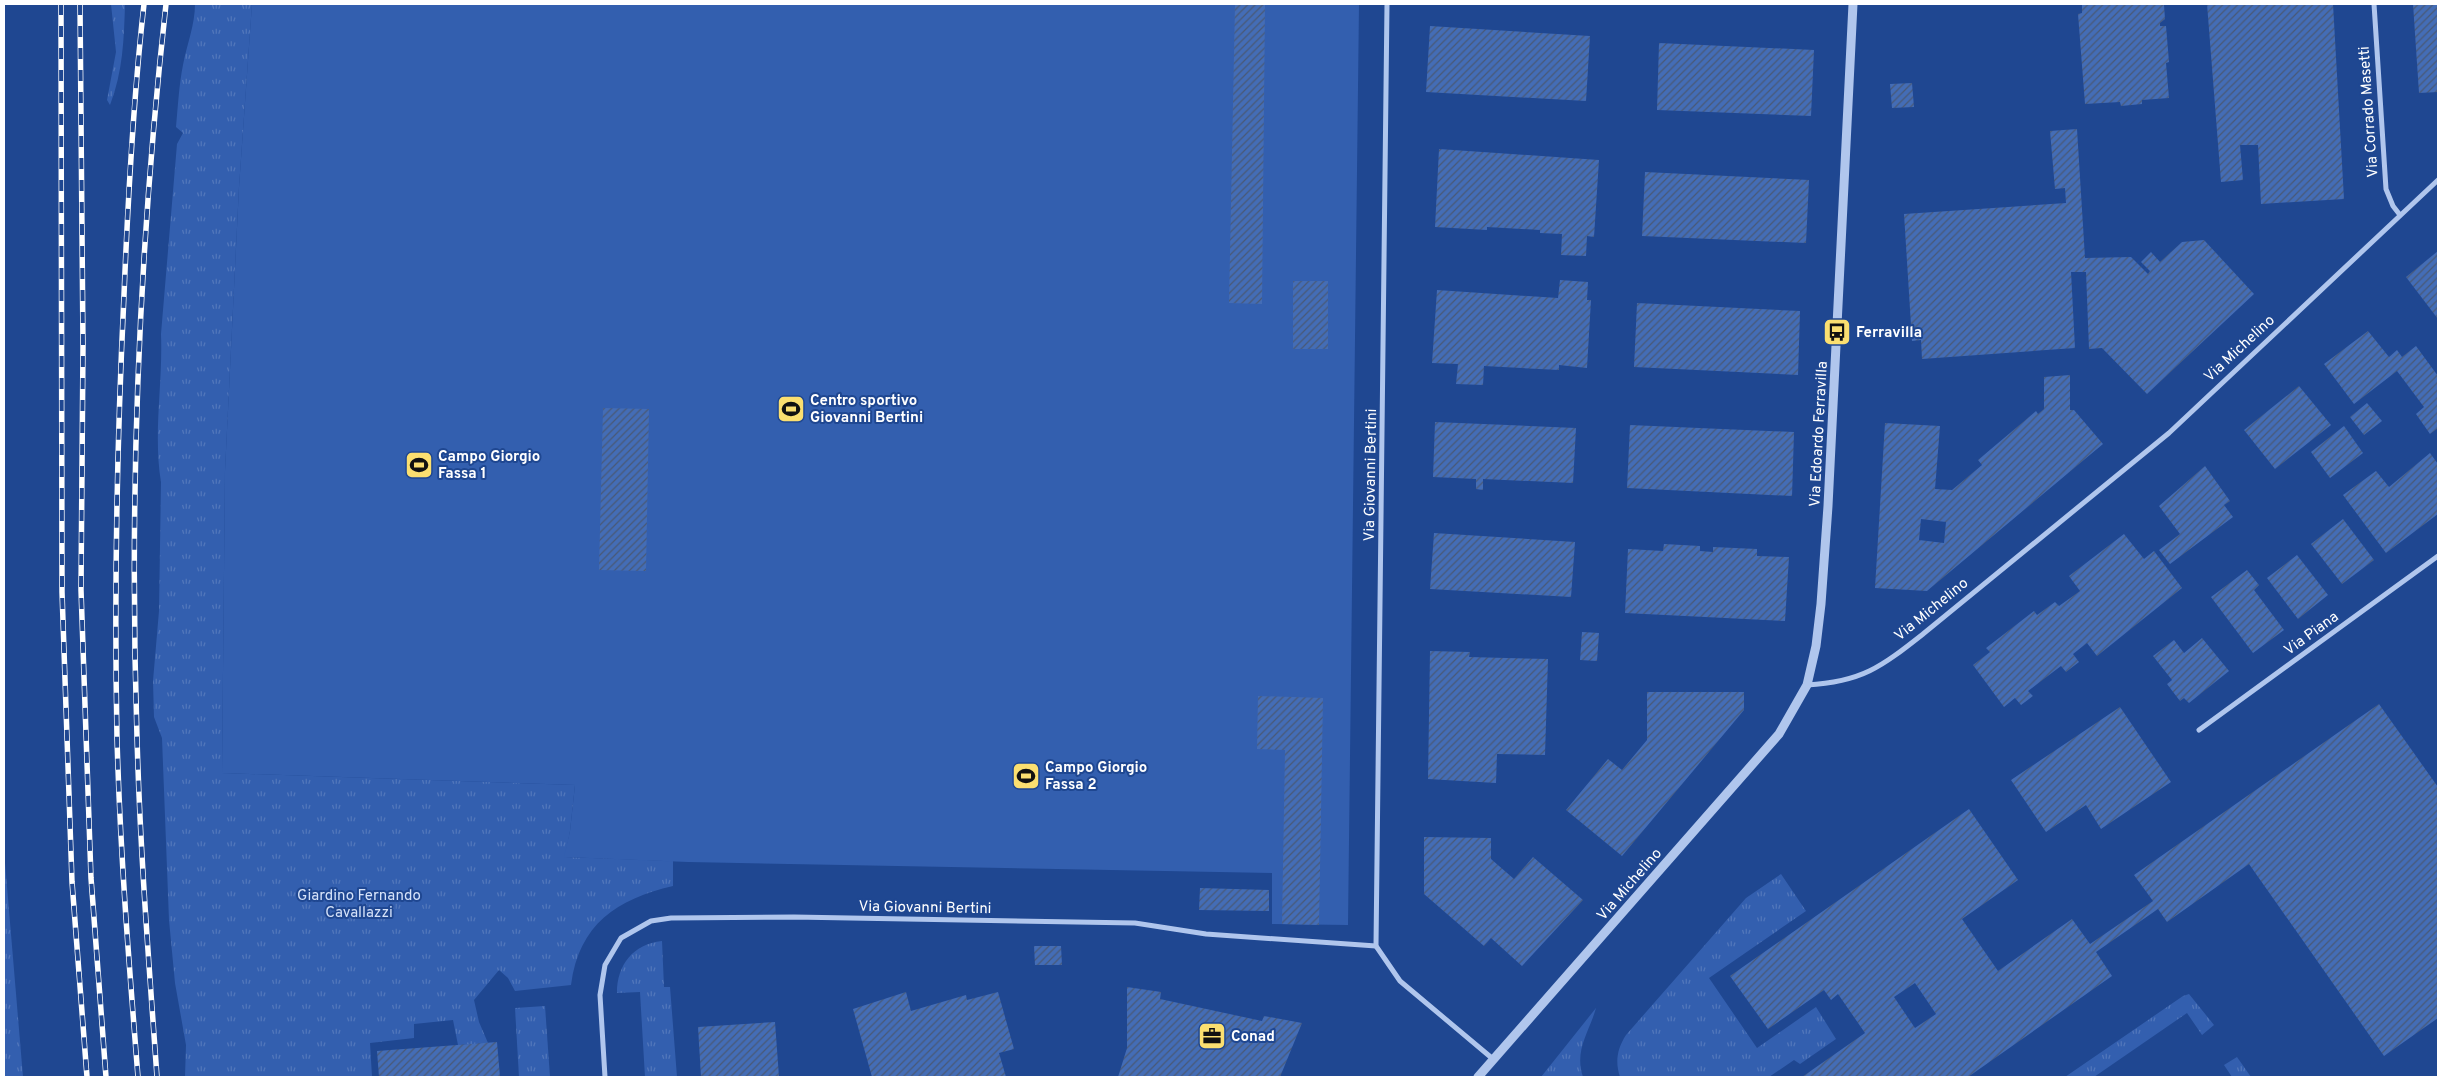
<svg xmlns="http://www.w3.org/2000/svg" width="2442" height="1081" font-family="Overpass,sans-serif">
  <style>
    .grass { fill: url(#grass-tufts) }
    .garden { fill: #335faf }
    .building { fill: url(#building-hatch); fill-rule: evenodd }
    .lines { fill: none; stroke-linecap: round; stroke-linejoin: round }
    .minor { stroke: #b0c6ed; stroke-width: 5 }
    .tertiary { stroke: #b0c6ed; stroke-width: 9 }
    .rail-casing { stroke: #fff; stroke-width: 5.5 }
    .rail { stroke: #1f4791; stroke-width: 4; stroke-dasharray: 11; stroke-linecap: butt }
    .labels { text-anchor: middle; stroke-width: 4; stroke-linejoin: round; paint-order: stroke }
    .street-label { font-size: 15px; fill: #fff; stroke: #1f4791 }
    .poi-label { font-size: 15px; font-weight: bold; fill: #fff; stroke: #1f4791; text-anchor: start }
    .park-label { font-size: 15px; fill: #d6e3fa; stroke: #1f4791 }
  </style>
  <defs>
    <pattern id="grass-tufts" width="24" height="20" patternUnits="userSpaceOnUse" patternTransform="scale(1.25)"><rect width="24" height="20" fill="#335faf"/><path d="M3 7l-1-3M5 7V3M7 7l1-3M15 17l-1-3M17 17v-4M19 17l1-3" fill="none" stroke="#5277bb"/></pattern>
    <pattern id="building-hatch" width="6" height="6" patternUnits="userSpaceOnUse" patternTransform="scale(1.25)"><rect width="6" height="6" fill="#446db6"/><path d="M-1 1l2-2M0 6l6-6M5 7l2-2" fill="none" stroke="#495976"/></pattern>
  </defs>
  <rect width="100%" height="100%" fill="#1f4791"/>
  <g class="grass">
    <path d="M 111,4 L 125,4 C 124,38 123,72 110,105 L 107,100 L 116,52 Z"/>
    <path d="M 195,4 L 252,4 L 239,187 L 225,471 L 222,773 L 575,785 L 570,831 L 565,857 L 673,861 L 673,886 C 617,899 579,924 571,985 L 515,991 L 508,978 L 499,970 L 474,1000 L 479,1022 L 488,1043 L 458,1045 L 453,1020 L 414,1024 L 414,1038 L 370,1043 L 372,1077 L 185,1077 L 186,1045 L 175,983 L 169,920 L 162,738 L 154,717 L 153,681 L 159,611 L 161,482 C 153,434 163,383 161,334 L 177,144 L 183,133 L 176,127 C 178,106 179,85 183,65 C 187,44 195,25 195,4 Z"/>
    <path d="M 4,851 L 23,1077 L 4,1077 Z"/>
    <path d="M 1781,874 L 1806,911 L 1709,978 L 1757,1048 L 1816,1007 L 1836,1039 L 1800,1064 L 1794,1060 L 1769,1077 L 1620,1077 C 1615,1062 1617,1049 1626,1035 L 1746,898 Z"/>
    <path d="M 662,941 L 664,987 L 670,987 L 677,1077 L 645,1077 L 640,992 L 617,993 C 617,965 633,944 662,941 Z"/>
    <path d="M 2189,994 L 2214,1025 L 2202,1035 L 2187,1013 L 2094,1077 L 2065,1077 L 2183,996 Z"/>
    <path d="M 545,1006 L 550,1077 L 519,1077 L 515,1008 Z"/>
    <path d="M 1596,1008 C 1589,1033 1574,1050 1583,1077 L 1541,1077 Z"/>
    <path d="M 2237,1057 L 2251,1077 L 2232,1077 L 2224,1065 Z"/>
  </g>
  <path class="garden" d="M 252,4 L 1359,4 L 1348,925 L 1272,924 L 1272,873 L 688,862 L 564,857 L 570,831 L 575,785 L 222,773 L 225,471 L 239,187 Z"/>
  <g class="building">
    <path d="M 1235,4 L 1265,4 L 1262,304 L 1229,303 Z"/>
    <path d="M 2082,4 L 2164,5 L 2165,19 L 2160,23 L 2160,26 L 2166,26 L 2169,62 L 2166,63 L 2169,98 L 2142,100 L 2142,104 L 2121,106 L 2120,102 L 2085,104 L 2078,14 L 2082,13 Z"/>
    <path d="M 2207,4 L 2333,4 L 2344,199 L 2261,204 L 2258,145 L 2240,145 L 2243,180 L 2221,182 Z"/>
    <path d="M 2413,4 L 2438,4 L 2438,92 L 2419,93 Z"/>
    <path d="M 1430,26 L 1590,36 L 1586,101 L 1426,92 Z"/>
    <path d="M 1659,43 L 1814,50 L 1811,116 L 1657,110 Z"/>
    <path d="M 1912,83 L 1914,107 L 1892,108 L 1890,84 Z"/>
    <path d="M 2077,129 L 2085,258 L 2131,257 L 2148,274 L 2150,271 L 2141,262 L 2151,252 L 2160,262 L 2182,242 L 2204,240 L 2254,294 L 2147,394 L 2102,348 L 2089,349 L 2086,272 L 2071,272 L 2075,348 L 1922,359 L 1921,340 L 1912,341 L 1904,214 L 2066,203 L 2065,188 L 2055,189 L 2050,131 Z"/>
    <path d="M 1439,149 L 1599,160 L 1594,237 L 1587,236 L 1586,256 L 1561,255 L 1562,234 L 1540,233 L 1540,230 L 1487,227 L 1487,230 L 1435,227 Z"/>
    <path d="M 1645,172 L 1809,180 L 1806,243 L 1642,236 Z"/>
    <path d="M 2438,251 L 2438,319 L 2406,277 Z"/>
    <path d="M 1560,280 L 1588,282 L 1587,300 L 1591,300 L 1587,368 L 1559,365 L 1559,370 L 1484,366 L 1483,385 L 1456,384 L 1458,364 L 1432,363 L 1437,290 L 1558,298 Z"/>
    <rect x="1293" y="281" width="35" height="68"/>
    <path d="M 1637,303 L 1800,311 L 1798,375 L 1634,367 Z"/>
    <path d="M 2368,331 L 2389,357 L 2397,350 L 2402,357 L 2416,346 L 2438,376 L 2438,428 L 2430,434 L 2416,414 L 2424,407 L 2397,371 L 2354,404 L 2324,364 Z"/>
    <path d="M 2070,375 L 2070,410 L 2074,410 L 2103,444 L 1927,591 L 1875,588 L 1885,423 L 1940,426 L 1935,489 L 1952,490 L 1982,465 L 1978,460 L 2036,411 L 2038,414 L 2044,409 L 2044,377 ZM 1921,519 L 1946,522 L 1944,543 L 1919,540 Z"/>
    <path d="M 2299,386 L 2331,425 L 2275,469 L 2244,430 Z"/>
    <path d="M 2367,403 L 2382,421 L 2364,435 L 2350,417 Z"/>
    <path d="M 603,408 L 649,409 L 646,571 L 599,570 Z"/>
    <path d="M 1435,422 L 1576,428 L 1573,483 L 1483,479 L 1483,490 L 1476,489 L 1476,479 L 1433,477 Z"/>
    <path d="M 1630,425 L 1794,432 L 1792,496 L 1627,488 Z"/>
    <path d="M 2344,426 L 2363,453 L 2330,478 L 2311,452 Z"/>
    <path d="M 2430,453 L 2438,464 L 2438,514 L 2386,553 L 2343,495 L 2376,471 L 2389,487 Z"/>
    <path d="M 2205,466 L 2230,501 L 2224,505 L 2233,517 L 2170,564 L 2159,550 L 2180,534 L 2159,506 Z"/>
    <path d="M 2343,519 L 2374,560 L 2342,584 L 2311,544 Z"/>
    <path d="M 1434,533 L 1575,542 L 1571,597 L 1430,589 Z"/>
    <path d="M 2124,534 L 2144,559 L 2154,551 L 2182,588 L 2097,656 L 2087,643 L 2073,654 L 2079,662 L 2066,672 L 2061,666 L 2028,691 L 2033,696 L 2021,705 L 2015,698 L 2004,707 L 1973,665 L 1990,652 L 1986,648 L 2034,611 L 2037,615 L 2055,602 L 2059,606 L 2080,591 L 2069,576 Z"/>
    <path d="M 1664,544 L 1700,546 L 1700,551 L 1713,552 L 1713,547 L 1757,549 L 1757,556 L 1789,557 L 1785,621 L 1625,613 L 1628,549 L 1663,551 Z"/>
    <path d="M 2297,555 L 2328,595 L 2298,619 L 2267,578 Z"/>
    <path d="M 2247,570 L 2259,585 L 2254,590 L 2284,630 L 2253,653 L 2211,597 Z"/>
    <path d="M 1582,632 L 1599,633 L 1597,661 L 1580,660 Z"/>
    <path d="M 2202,638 L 2229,671 L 2189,703 L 2184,698 L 2180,701 L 2167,684 L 2172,680 L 2153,656 L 2174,640 L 2184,653 Z"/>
    <path d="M 1430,651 L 1470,652 L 1469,657 L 1548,659 L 1545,755 L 1497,754 L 1496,783 L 1428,779 Z"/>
    <path d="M 1647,692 L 1744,692 L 1744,710 L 1622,856 L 1566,810 L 1608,759 L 1622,770 L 1647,740 Z"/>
    <path d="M 1258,696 L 1323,698 L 1319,925 L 1282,924 L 1285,750 L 1257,749 Z"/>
    <path d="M 2379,704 L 2438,787 L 2438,1018 L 2384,1056 L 2249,864 L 2167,922 L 2158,909 L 2096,952 L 2112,976 L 1968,1077 L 1802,1077 L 1865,1033 L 1838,994 L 1831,1000 L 1824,990 L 1768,1029 L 1730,976 L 1969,809 L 2018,880 L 1962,919 L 1998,971 L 2072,919 L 2090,944 L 2153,901 L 2134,875 ZM 1915,983 L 1936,1014 L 1915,1028 L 1894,997 Z"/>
    <path d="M 2120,707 L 2171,782 L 2101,829 L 2086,805 L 2046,832 L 2011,780 Z"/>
    <path d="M 1424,837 L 1491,838 L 1491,859 L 1514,879 L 1533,857 L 1583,900 L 1522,966 L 1491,938 L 1484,946 L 1424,894 Z"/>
    <path d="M 1200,888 L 1269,890 L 1269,911 L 1199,910 Z"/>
    <path d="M 1034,946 L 1061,946 L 1062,965 L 1035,965 Z"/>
    <path d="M 1127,987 L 1161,992 L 1160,999 L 1262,1021 L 1264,1016 L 1302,1023 L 1280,1077 L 1118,1077 L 1127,1048 Z"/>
    <path d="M 906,992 L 911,1011 L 966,995 L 967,1000 L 998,992 L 1014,1049 L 999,1053 L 1006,1077 L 872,1077 L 853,1009 Z"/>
    <path d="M 775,1022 L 779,1077 L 701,1077 L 698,1027 Z"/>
    <path d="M 497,1042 L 500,1077 L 379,1077 L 377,1051 Z"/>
  </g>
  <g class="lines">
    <g class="minor">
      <path d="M 1387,4 L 1376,946 L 1400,981 L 1493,1059"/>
      <path d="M 2374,4 L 2386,189 L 2393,206 L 2400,215"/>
      <path d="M 1807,685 C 1862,682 1881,667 1923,634 L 2169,433 L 2438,180"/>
      <path d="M 2199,730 L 2438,556"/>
      <path d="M 605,1077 L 600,995 L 605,965 L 621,938 L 651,921 L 671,918 L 794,917 L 1135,923 L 1206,934 L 1376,946"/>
    </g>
    <path class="tertiary" d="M 1478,1077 L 1779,734 L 1807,685 L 1816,646 L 1821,604 L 1828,506 L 1853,4"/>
    <g class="rail-casing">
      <g id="rail">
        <path d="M 61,4 L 62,592 L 72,882 L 87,1077"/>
        <path d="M 80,4 L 83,346 L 81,590 L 91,878 L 106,1077"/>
        <path d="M 138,1077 C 129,964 120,851 117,738 C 114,590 117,442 124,295 C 128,197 133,101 144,4"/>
        <path d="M 157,1077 C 149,964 140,851 137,737 C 129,493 139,247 166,4"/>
      </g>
    </g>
    <use href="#rail" class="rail"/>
  </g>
  <defs>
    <g id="bus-square" transform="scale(1.4375)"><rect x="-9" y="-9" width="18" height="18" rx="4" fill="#fbdf70" stroke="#1f4791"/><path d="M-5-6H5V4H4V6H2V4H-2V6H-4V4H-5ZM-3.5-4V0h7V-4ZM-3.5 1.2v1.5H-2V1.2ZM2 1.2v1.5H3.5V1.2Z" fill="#111"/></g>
    <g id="stadium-square" transform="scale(1.4375)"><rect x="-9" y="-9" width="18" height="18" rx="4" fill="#fbdf70" stroke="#1f4791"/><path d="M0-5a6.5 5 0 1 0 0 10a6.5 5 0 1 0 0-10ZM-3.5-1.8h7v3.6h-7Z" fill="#111"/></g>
    <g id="office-square" transform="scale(1.4375)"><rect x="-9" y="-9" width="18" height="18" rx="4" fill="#fbdf70" stroke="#1f4791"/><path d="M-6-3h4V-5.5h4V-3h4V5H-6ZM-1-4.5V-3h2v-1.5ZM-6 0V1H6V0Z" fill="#111"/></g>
  </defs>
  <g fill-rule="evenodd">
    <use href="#bus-square" x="1837" y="332"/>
    <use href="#stadium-square" x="791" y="409"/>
    <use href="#stadium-square" x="419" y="465"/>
    <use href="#stadium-square" x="1026" y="776"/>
    <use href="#office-square" x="1212" y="1036"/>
  </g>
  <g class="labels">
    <g class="street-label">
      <text transform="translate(2368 112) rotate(-94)" y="5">Via Corrado Masetti</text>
      <text transform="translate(2239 348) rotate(-43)" y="5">Via Michelino</text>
      <text transform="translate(1818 434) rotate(-87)" y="5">Via Edoardo Ferravilla</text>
      <text transform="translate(1370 475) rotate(-89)" y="5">Via Giovanni Bertini</text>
      <text transform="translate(1931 609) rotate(-39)" y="5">Via Michelino</text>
      <text transform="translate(2311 633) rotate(-36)" y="5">Via Piana</text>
      <text transform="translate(1629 884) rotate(-49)" y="5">Via Michelino</text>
      <text transform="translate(925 907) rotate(1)" y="5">Via Giovanni Bertini</text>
    </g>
    <g class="poi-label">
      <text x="1856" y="337">Ferravilla</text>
      <text x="810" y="405">Centro sportivo<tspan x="810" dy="17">Giovanni Bertini</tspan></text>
      <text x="438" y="461">Campo Giorgio<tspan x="438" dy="17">Fassa 1</tspan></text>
      <text x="1045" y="772">Campo Giorgio<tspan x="1045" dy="17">Fassa 2</tspan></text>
      <text x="1231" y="1041">Conad</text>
    </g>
    <g class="park-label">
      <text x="359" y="900">Giardino Fernando<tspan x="359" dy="17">Cavallazzi</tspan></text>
    </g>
  </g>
  <rect width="2442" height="1081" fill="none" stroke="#ffffff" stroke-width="10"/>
</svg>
